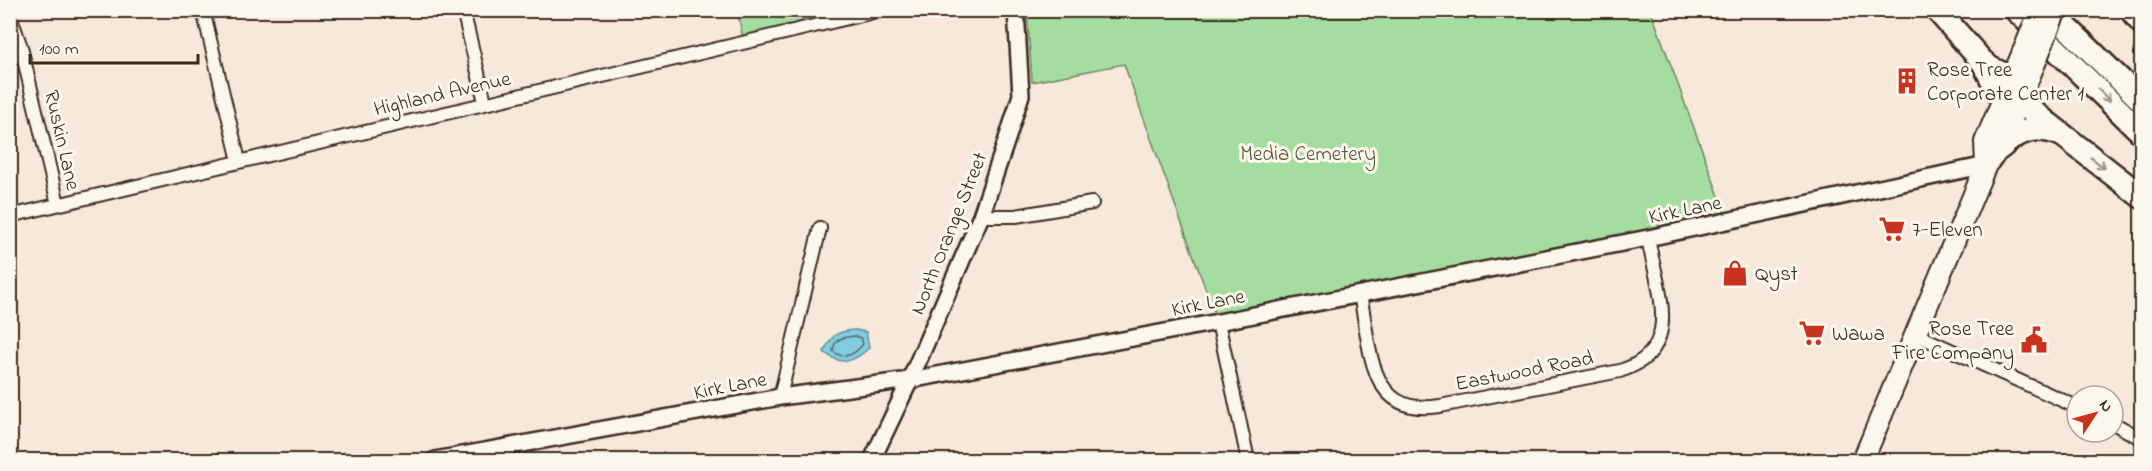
<svg xmlns="http://www.w3.org/2000/svg" width="2152" height="471" font-family="'Indie Flower',sans-serif">
  <style>
    .green { fill: #a5dda1; stroke: #708460; stroke-width: 1.5 }
    .water { fill: #80cce0; stroke: #648b92; stroke-width: 1.5 }
    .lines { fill: none; stroke-linecap: round; stroke-linejoin: round }
    .shore { stroke: #576b6c; stroke-width: 1.5 }
    .minor-casing { stroke: #3b2a1e; stroke-width: 16 }
    .tertiary-casing { stroke: #3b2a1e; stroke-width: 20 }
    .primary-casing { stroke: #3b2a1e; stroke-width: 24 }
    .motorway-casing { stroke: #3b2a1e; stroke-width: 27 }
    .minor { stroke: #fbf7ec; stroke-width: 12 }
    .tertiary { stroke: #fbf7ec; stroke-width: 15 }
    .primary { stroke: #fbf7ec; stroke-width: 20 }
    .motorway { stroke: #fbf7ec; stroke-width: 22 }
    .primary-bridge-casing { stroke: #3b2a1e; stroke-width: 24; stroke-linecap: butt }
    .primary-bridge { stroke: #fbf7ec; stroke-width: 20 }
    .oneway { stroke: #9b9085 }
    .labels { text-anchor: middle; stroke-width: 6; stroke-linejoin: round; paint-order: stroke }
    .poi-label { font-size: 21px; fill: #3b2a1e; stroke: #fbf7ec; text-anchor: start }
    .street-label { font-size: 21px; fill: #3b2a1e; stroke: #fbf7ec }
    .park-label { font-size: 21px; fill: #56573f; stroke: #fbf7ec }
  </style>
  <rect width="100%" height="100%" fill="#f6e8db"/>
  <filter id="ink" filterUnits="userSpaceOnUse"><feTurbulence type="fractalNoise" baseFrequency=".0167" numOctaves="2"/><feDisplacementMap in="SourceGraphic" scale="12" xChannelSelector="R" yChannelSelector="G"/><feConvolveMatrix kernelMatrix="1 2 1 2 8 2 1 2 1" color-interpolation-filters="sRGB"/></filter>
  <g filter="url(#ink)">
    <g class="green">
      <path d="M 737,10 L 859,11 L 743,38 Z"/>
      <path d="M 1027,11 L 1651,11 L 1727,218 L 1215,315 L 1124,64 L 1032,82 Z"/>
    </g>
    <path class="water" d="M 855,330 L 866,332 L 869,348 C 853,362 842,367 824,352 C 832,335 836,331 855,330 Z"/>
    <g class="lines">
      <path class="shore" d="M 855,336 L 861,338 L 863,344 C 855,354 844,361 833,351 C 834,338 843,337 855,336 Z"/>
      <g class="minor-casing">
        <g id="minor">
          <path d="M 203,10 L 239,161"/>
          <path d="M 463,10 L 485,102"/>
          <path d="M 10,15 L 21,47 L 58,204"/>
          <path d="M 10,216 L 882,10"/>
          <path d="M 981,216 L 1016,216 L 1092,203"/>
          <path d="M 1360,295 C 1371,347 1367,418 1440,406 L 1620,371 C 1686,350 1657,290 1648,238"/>
          <path d="M 1218,322 L 1248,460"/>
          <path d="M 1915,334 L 2077,407"/>
          <path d="M 780,397 L 820,228"/>
          <path d="M 2113,423 L 2142,439"/>
        </g>
      </g>
      <g class="tertiary-casing">
        <g id="tertiary">
          <path d="M 435,460 L 780,397 L 910,380 L 1218,322 L 1648,238 L 1986,165"/>
          <path d="M 872,460 L 910,380 L 981,216 L 1009,133 L 1021,95 L 1016,10"/>
        </g>
      </g>
      <g class="primary-casing">
        <g id="primary">
          <path d="M 1986,165 L 1985,142 L 2023,52"/>
          <path d="M 1863,460 L 1986,165 L 2000,148 L 2035,63"/>
        </g>
      </g>
      <g class="motorway-casing">
        <g id="motorway">
          <path d="M 1937,10 L 1981,60 L 1990,68 L 2012,78 L 2019,101 L 2142,197"/>
          <path d="M 2016,10 L 2142,133"/>
          <path d="M 2049,10 L 2142,101"/>
          <path d="M 2131,10 L 2142,23"/>
          <path d="M 1984,64 L 2003,101"/>
          <path d="M 2000,148 C 2018,131 2035,124 2060,134"/>
        </g>
      </g>
      <use href="#minor" class="minor"/>
      <use href="#tertiary" class="tertiary"/>
      <use href="#primary" class="primary"/>
      <use href="#motorway" class="motorway"/>
      <g class="primary-bridge-casing">
        <g id="primary-bridge">
          <path d="M 2023,52 L 2040,10"/>
          <path d="M 2035,63 L 2056,10"/>
        </g>
      </g>
      <use href="#primary-bridge" class="primary-bridge"/>
    </g>
    <defs><path id="oneway-shaft" d="M-6 0H5M1.5-3L5.5 0L1.5 3" fill="none" stroke-width="1.6" stroke-linecap="round" stroke-linejoin="round" transform="scale(1.5)"/></defs>
    <g class="oneway">
      <use href="#oneway-shaft" transform="translate(2104 95) rotate(45)"/>
      <use href="#oneway-shaft" transform="translate(2098 163) rotate(38)"/>
    </g>
  </g>
  <defs>
    <g id="building-bare" transform="scale(2.07)"><path d="M-4-6H4V6H1V3H-1V6H-4ZM-2.5-4.3h1.7v1.8h-1.7ZM.8-4.3h1.7v1.8H.8ZM-2.5-1h1.7V.8h-1.7ZM.8-1h1.7V.8H.8Z" fill="#c8321e" stroke="#fbf7ec" stroke-width="2.5" paint-order="stroke"/></g>
    <g id="supermarket-bare" transform="scale(2.07)"><path d="M-6-5.5h2.5l.6 2H6L4.5 2H-2.5L-4.4-4H-6ZM-1.5 3.2a1.3 1.3 0 1 0 .1 0ZM3 3.2a1.3 1.3 0 1 0 .1 0Z" fill="#c8321e" stroke="#fbf7ec" stroke-width="2.5" paint-order="stroke"/></g>
    <g id="shop-bare" transform="scale(2.07)"><path d="M-5-2.5h2.3a2.7 3.5 0 0 1 5.4 0H5L5.5 6h-11ZM-1.5-2.5h3a1.5 2.3 0 0 0-3 0Z" fill="#c8321e" stroke="#fbf7ec" stroke-width="2.5" paint-order="stroke"/></g>
    <g id="civic-bare" transform="scale(2.07)"><path d="M-.6-6.5H3V-4.5H.6V-3L4-1V1h2V6H-6V1h2V-1L-.6-3ZM-1.2 2.5V6h2.4V2.5Z" fill="#c8321e" stroke="#fbf7ec" stroke-width="2.5" paint-order="stroke"/></g>
  </defs>
  <g fill-rule="evenodd">
    <use href="#building-bare" x="1907" y="81"/>
    <use href="#supermarket-bare" x="1892" y="229"/>
    <use href="#shop-bare" x="1735" y="273"/>
    <use href="#supermarket-bare" x="1812" y="333"/>
    <use href="#civic-bare" x="2034" y="340"/>
  </g>
  <g class="labels">
    <g class="poi-label">
      <text x="1927" y="76">Rose Tree<tspan x="1927" dy="24">Corporate Center 1</tspan></text>
      <text x="1912" y="236">7-Eleven</text>
      <text x="1755" y="280">Qyst</text>
      <text x="2014" y="335" text-anchor="end">Rose Tree<tspan x="2014" dy="24">Fire Company</tspan></text>
      <text x="1832" y="340">Wawa</text>
    </g>
    <g class="street-label">
      <text transform="translate(442 93) rotate(-13)" y="7">Highland Avenue</text>
      <text transform="translate(63 140) rotate(77)" y="7">Ruskin Lane</text>
      <text transform="translate(1685 209) rotate(-12)" y="7">Kirk Lane</text>
      <text transform="translate(948 233) rotate(-68)" y="7">North Orange Street</text>
      <text transform="translate(1208 302) rotate(-11)" y="7">Kirk Lane</text>
      <text transform="translate(1524 370) rotate(-11)" y="7">Eastwood Road</text>
      <text transform="translate(730 385) rotate(-11)" y="7">Kirk Lane</text>
    </g>
    <g class="park-label">
      <text x="1308" y="160">Media Cemetery</text>
    </g>
  </g>
  <rect width="2152" height="471" fill="none" stroke="#fbf7ec" stroke-width="36"/>
  <rect x="18" y="18" width="2116" height="435" fill="none" stroke="#3b2a1e" stroke-width="2" filter="url(#ink)"/>
  <g transform="translate(2095 414) rotate(54)"><circle r="28" fill="#fbf7ec" stroke="#aea59a" stroke-width="1.5"/>
  <path d="M0-4.5L10 22L0 15L-10 22Z" fill="#c8321e"/>
  <text y="-9" font-size="16" font-weight="bold" text-anchor="middle" fill="#3b2a1e">N</text>
  </g>
  <path d="M30 54v9h168v-9" fill="none" stroke="#3b2a1e" stroke-width="3"/>
  <text x="39" y="54" font-size="18" fill="#3b2a1e" stroke="#fbf7ec" stroke-width="4.5" paint-order="stroke">100 m</text>
</svg>
